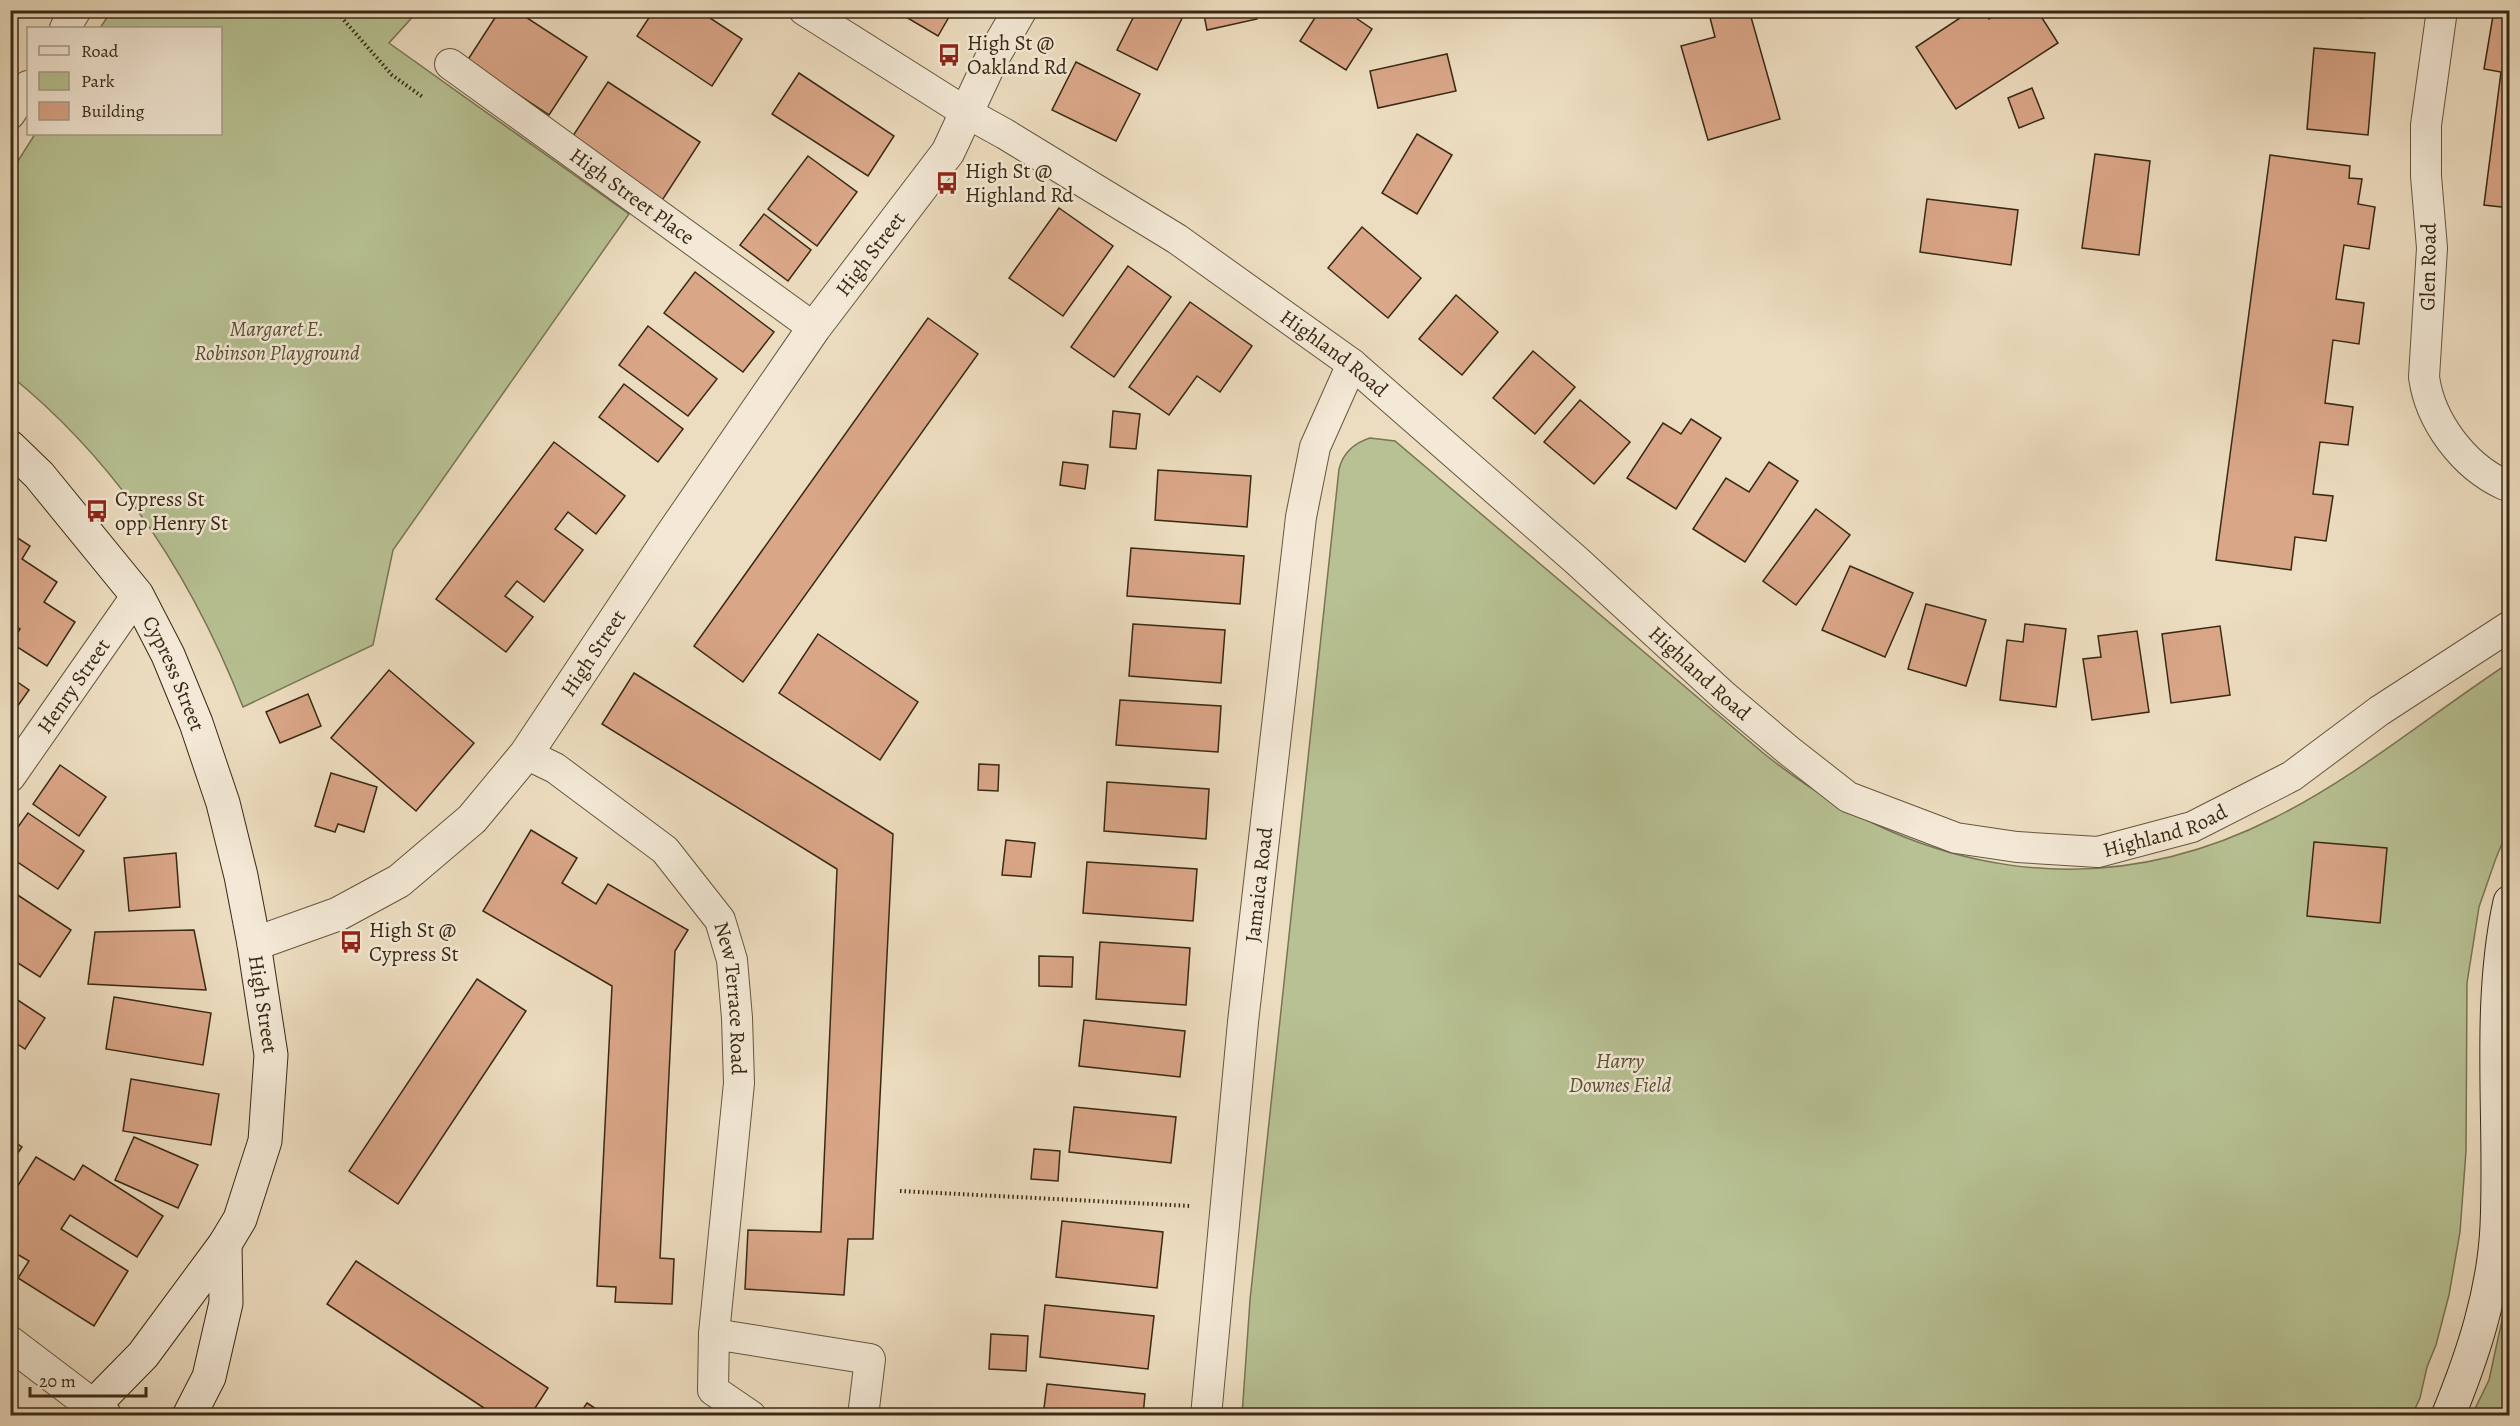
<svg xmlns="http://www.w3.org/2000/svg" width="2520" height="1426" font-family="Alegreya,serif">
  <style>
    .green { fill: #b7c193; stroke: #787553; stroke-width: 1.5 }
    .building { fill: #daa688; stroke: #382913; stroke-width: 1.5 }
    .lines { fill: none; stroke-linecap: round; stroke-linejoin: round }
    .minor-casing { stroke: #65563e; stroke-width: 32 }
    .tertiary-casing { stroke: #65563e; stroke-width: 35 }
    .secondary-casing { stroke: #382913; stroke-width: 35 }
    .path { stroke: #382913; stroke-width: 4; stroke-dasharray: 1.5 3; stroke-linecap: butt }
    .minor { stroke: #f3e9d6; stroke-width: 30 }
    .tertiary { stroke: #f3e9d6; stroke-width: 33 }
    .secondary { stroke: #f3e9d6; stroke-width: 33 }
    .labels { text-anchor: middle; stroke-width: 5; stroke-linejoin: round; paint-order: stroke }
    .poi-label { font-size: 21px; fill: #382913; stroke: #f3e9d6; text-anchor: start }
    .street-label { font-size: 21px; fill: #382913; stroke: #f3e9d6 }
    .park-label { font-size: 21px; font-style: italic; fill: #584f33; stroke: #f3e9d6 }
  </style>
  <rect width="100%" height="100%" fill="#edddc0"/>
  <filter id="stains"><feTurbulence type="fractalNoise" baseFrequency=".00333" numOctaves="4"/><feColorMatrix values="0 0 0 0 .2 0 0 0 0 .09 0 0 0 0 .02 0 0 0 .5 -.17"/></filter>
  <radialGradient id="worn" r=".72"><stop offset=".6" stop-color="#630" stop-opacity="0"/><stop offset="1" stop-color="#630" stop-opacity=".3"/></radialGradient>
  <g class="green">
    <path d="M 112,10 L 418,11 L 389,43 L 629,214 L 393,550 L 373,645 L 243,707 C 193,579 118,463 11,376 L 11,172 L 35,134 L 220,134 L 220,28 L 100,28 Z"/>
    <path d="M 1370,438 L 1395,441 L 1762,752 C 1914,875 2096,908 2274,818 C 2358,776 2431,714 2509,663 L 2509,827 L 2496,858 L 2479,907 L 2467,983 L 2466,1151 L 2460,1232 L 2449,1295 L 2436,1345 L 2427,1367 L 2420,1398 L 2412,1415 L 1242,1416 L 1250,1300 L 1339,469 C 1343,453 1354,443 1370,438 Z"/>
    <path d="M 2509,1288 L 2509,1415 L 2472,1415 L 2489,1380 Z"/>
  </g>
  <g class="building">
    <path d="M 500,10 L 515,10 L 587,57 L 549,115 L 467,61 Z"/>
    <path d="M 654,10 L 698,10 L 742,39 L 712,86 L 637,36 Z"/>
    <path d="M 894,10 L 953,10 L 938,36 Z"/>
    <path d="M 1137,10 L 1186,10 L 1157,70 L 1117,50 Z"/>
    <path d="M 1203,10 L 1255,10 L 1257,19 L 1207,30 Z"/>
    <path d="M 1320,10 L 1344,10 L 1372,29 L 1346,70 L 1300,41 Z"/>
    <path d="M 1708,10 L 1749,10 L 1780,119 L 1708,140 L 1681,46 L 1715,37 Z"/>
    <path d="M 1972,10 L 1984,10 L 1989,19 L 2003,10 L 2037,10 L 2058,43 L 1956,109 L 1916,47 Z"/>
    <path d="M 2282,10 L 2363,10 L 2362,18 Z"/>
    <path d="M 2494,10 L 2510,10 L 2510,208 L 2484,205 L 2501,72 L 2484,69 Z"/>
    <path d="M 2314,48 L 2375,53 L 2368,135 L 2307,129 Z"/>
    <path d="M 1447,54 L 1456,91 L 1378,108 L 1370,71 Z"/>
    <path d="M 1076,62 L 1140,94 L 1116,141 L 1052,110 Z"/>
    <path d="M 799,73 L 894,136 L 868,176 L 772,114 Z"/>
    <path d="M 608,82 L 700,142 L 661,202 L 569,142 Z"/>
    <path d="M 2032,88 L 2044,118 L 2019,128 L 2008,98 Z"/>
    <path d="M 1417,134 L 1452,155 L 1417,214 L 1382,193 Z"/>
    <path d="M 2095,154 L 2150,161 L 2139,255 L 2082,248 Z"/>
    <path d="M 2270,155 L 2350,166 L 2349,178 L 2362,179 L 2358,204 L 2375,207 L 2369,249 L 2344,245 L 2336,299 L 2364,303 L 2359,344 L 2333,340 L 2325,403 L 2353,407 L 2348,445 L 2320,442 L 2313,494 L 2333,496 L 2326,541 L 2295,537 L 2291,570 L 2216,560 Z"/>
    <path d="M 808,156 L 857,192 L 817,246 L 768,209 Z"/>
    <path d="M 1927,199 L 2018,210 L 2011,265 L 1920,252 Z"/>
    <path d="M 1059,208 L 1113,246 L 1063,316 L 1009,278 Z"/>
    <path d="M 764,214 L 811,250 L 788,281 L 740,245 Z"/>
    <path d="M 1362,227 L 1421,278 L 1388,318 L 1328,268 Z"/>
    <path d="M 1128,266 L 1171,297 L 1114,377 L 1071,347 Z"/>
    <path d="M 695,272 L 774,332 L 743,372 L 664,313 Z"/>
    <path d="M 1456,295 L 1498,332 L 1462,375 L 1419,339 Z"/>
    <path d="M 1190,302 L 1252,346 L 1220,392 L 1197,376 L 1169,415 L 1129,387 Z"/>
    <path d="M 928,318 L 978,354 L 743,682 L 694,646 Z"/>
    <path d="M 648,326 L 717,379 L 688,416 L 619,365 Z"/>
    <path d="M 1533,351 L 1575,387 L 1535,434 L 1493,398 Z"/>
    <path d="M 624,384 L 683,429 L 658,462 L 599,417 Z"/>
    <path d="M 1580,400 L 1630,442 L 1594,484 L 1544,442 Z"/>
    <path d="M 1113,411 L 1140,414 L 1136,449 L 1110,447 Z"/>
    <path d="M 1691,419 L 1721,438 L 1676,509 L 1627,478 L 1663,423 L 1681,434 Z"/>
    <path d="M 554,442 L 625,496 L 596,534 L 568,512 L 555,529 L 583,550 L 544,602 L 517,581 L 505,596 L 533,617 L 506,652 L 436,599 Z"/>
    <path d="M 1063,462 L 1088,465 L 1085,489 L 1060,485 Z"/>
    <path d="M 1769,462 L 1798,481 L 1745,562 L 1693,529 L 1726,478 L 1749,492 Z"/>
    <path d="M 1158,470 L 1251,476 L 1247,527 L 1155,520 Z"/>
    <path d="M 1816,509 L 1850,535 L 1796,605 L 1763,581 Z"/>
    <path d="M 10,533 L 30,546 L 22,559 L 57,582 L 44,602 L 75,622 L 47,666 L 11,643 L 20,629 L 10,622 Z"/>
    <path d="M 1131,548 L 1244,556 L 1240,604 L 1127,596 Z"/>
    <path d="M 1850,566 L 1913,593 L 1885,657 L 1822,630 Z"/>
    <path d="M 1926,604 L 1986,620 L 1966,686 L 1908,669 Z"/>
    <path d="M 1133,624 L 1225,630 L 1221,683 L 1129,676 Z"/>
    <path d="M 2025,624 L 2066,629 L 2056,707 L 2000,700 L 2007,640 L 2023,642 Z"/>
    <path d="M 2220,626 L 2230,695 L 2171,703 L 2162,634 Z"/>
    <path d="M 2137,631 L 2149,712 L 2092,720 L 2083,659 L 2101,657 L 2098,636 Z"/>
    <path d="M 818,634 L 918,702 L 880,760 L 779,693 Z"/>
    <path d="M 389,670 L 474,743 L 416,811 L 331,738 Z"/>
    <path d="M 634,673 L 893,834 L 873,1239 L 848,1239 L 844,1295 L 745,1289 L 748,1230 L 821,1232 L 837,869 L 602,724 Z"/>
    <path d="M 10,677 L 29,690 L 10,717 Z"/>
    <path d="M 308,694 L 321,726 L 280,743 L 266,712 Z"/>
    <path d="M 1120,700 L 1221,706 L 1218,752 L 1116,745 Z"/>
    <path d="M 979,764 L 999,765 L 998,791 L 978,790 Z"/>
    <path d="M 60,765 L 106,797 L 79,836 L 33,804 Z"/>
    <path d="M 331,773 L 377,787 L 364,832 L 338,824 L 335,832 L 315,826 Z"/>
    <path d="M 1107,782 L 1209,789 L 1206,839 L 1104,831 Z"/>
    <path d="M 28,813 L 84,851 L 58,889 L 10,857 L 10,838 Z"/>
    <path d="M 531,830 L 577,858 L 562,883 L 596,904 L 608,884 L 688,930 L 675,951 L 660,1258 L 674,1259 L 672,1304 L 615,1302 L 616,1287 L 597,1286 L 612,986 L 483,911 Z"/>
    <path d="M 1006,840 L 1035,843 L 1031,877 L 1002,875 Z"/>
    <path d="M 2314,842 L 2387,848 L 2380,923 L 2307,916 Z"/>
    <path d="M 176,853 L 180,907 L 129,911 L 124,858 Z"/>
    <path d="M 1087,862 L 1197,869 L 1193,921 L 1083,913 Z"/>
    <path d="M 10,890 L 71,930 L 40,977 L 10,958 Z"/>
    <path d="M 194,930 L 206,990 L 88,984 L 95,932 Z"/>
    <path d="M 1100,942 L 1190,948 L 1186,1005 L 1096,999 Z"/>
    <path d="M 1039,956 L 1073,957 L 1072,987 L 1039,986 Z"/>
    <path d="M 477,979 L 526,1011 L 398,1204 L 349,1171 Z"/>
    <path d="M 10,995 L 45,1018 L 25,1049 L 10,1039 Z"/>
    <path d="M 114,997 L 211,1013 L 203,1065 L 106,1049 Z"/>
    <path d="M 1084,1020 L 1185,1031 L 1180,1077 L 1079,1066 Z"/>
    <path d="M 131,1079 L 219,1094 L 211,1145 L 123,1131 Z"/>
    <path d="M 1074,1107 L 1176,1117 L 1171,1163 L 1069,1152 Z"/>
    <path d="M 134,1137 L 198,1165 L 178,1208 L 115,1180 Z"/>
    <path d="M 10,1139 L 22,1147 L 10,1164 Z"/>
    <path d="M 1034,1149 L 1060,1151 L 1058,1181 L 1031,1179 Z"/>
    <path d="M 36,1157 L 74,1180 L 83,1165 L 163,1216 L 137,1257 L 70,1215 L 61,1229 L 128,1271 L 94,1326 L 18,1278 L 29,1261 L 10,1250 L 10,1198 Z"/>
    <path d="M 1062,1221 L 1163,1232 L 1157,1288 L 1056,1277 Z"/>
    <path d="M 356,1261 L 548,1388 L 530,1416 L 496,1416 L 327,1304 Z"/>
    <path d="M 1045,1305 L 1154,1316 L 1148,1369 L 1040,1357 Z"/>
    <path d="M 991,1334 L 1028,1336 L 1026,1371 L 989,1369 Z"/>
    <path d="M 1047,1384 L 1145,1394 L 1143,1416 L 1043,1416 Z"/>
    <path d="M 587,1403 L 607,1416 L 578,1416 Z"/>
  </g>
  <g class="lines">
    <g class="minor-casing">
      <g id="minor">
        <path id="s1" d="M 804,10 L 967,113 L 1005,134 L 1177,239 L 1352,364 L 1576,560 L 1724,696 L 1788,750 L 1848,797 L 1956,838 L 2017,847 L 2098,852 L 2192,827 L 2292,776 L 2379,711 L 2510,626"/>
        <path d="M 2442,10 L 2426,125 L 2426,176 L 2432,248 L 2424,377 C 2430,421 2463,466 2505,485 L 2510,480"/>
        <path d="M 65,28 L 76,10"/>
        <path id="s2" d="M 450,64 L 814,328"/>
        <path d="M 10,114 L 28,86"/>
        <path id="s3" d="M 526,754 L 555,768 L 665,850 L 720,920 L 732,960 L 737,1018 L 739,1083 L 714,1334"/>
        <path id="s4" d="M 10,777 L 137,595"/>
        <path d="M 751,1416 L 713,1390 L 714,1334 L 870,1359 L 863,1416"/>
        <path id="s5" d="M 1206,1416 L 1243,1022 L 1301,517 L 1315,447 L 1352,364"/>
      </g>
    </g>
    <g class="tertiary-casing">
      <g id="tertiary">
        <path id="s6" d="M 254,944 L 338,914 L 399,881 L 472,819 L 526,754 L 671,536 L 814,328 L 948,152 L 990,62 L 1020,10"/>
        <path d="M 10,1343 L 93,1406"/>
      </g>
    </g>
    <g class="secondary-casing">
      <g id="secondary">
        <path id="s7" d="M 10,447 L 39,475 L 137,595 L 168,655 L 196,723 L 223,803 L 241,876 L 254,944 L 271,1055 L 265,1141 L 240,1219 L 225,1244 L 143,1355 L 93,1406 L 105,1416"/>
        <path d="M 189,1416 L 209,1377 L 226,1303 L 225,1244"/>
        <path d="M 2448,1416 C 2473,1355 2494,1292 2497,1226 C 2502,1119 2487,1007 2510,902"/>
      </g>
    </g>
    <g class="path">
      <path d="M 335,10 L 392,75 L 424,98"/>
      <path d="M 900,1191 L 1191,1206"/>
    </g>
    <use href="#minor" class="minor"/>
    <use href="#tertiary" class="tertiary"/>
    <use href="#secondary" class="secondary"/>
  </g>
  <defs>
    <g id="bus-bare" transform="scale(1.8)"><path d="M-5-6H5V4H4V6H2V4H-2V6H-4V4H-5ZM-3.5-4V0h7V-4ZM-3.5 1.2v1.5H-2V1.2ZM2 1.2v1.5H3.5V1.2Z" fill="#8f2418" stroke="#f3e9d6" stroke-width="2.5" paint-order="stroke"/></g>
  </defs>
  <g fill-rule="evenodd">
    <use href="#bus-bare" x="949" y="55"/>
    <use href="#bus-bare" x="947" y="183"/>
    <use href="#bus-bare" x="97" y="511"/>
    <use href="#bus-bare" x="351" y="942"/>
  </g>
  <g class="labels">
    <g class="poi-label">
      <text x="967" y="50">High St @<tspan x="967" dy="24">Oakland Rd</tspan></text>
      <text x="965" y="178">High St @<tspan x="965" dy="24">Highland Rd</tspan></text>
      <text x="115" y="506">Cypress St<tspan x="115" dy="24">opp Henry St</tspan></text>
      <text x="369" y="937">High St @<tspan x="369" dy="24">Cypress St</tspan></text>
    </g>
    <g class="street-label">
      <text dy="7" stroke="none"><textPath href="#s2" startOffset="225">High Street Place</textPath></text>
      <text dy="7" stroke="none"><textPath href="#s6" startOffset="946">High Street</textPath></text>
      <text transform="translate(2428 267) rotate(-89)" y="7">Glen Road</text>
      <text dy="7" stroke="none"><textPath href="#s1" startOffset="632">Highland Road</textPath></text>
      <text dy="7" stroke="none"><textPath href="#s6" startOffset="460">High Street</textPath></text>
      <text dy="7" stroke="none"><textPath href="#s1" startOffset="1118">Highland Road</textPath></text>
      <text dy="7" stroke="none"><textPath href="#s7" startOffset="282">Cypress Street</textPath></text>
      <text dy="7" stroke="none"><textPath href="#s4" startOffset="111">Henry Street</textPath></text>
      <text dy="7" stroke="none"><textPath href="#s1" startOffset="1640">Highland Road</textPath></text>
      <text dy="7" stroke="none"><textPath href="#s5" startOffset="534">Jamaica Road</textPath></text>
      <text dy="7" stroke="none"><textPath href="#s3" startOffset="338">New Terrace Road</textPath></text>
      <text dy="7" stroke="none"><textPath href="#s7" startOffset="626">High Street</textPath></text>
    </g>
    <g class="park-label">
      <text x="277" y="336">Margaret E.<tspan x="277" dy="24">Robinson Playground</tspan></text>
      <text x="1620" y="1068">Harry<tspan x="1620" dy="24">Downes Field</tspan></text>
    </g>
  </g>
  <rect width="2520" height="1426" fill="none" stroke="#edddc0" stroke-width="36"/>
  <rect x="12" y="12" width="2496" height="1402" fill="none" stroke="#382913" stroke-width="3"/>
  <rect x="18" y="18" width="2484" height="1390" fill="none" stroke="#382913" stroke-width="1.5"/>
  <rect x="27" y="27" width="195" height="108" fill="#f3e9d6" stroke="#a89c88" stroke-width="1.5"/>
  <rect x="39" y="46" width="30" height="9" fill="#f3e9d6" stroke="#a89c88" stroke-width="1.5"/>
  <text x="81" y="57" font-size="18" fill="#382913">Road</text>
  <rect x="39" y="72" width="30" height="18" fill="#b7c193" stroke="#a89c88" stroke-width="1.5"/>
  <text x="81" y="87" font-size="18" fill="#382913">Park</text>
  <rect x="39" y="102" width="30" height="18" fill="#daa688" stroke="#a89c88" stroke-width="1.5"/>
  <text x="81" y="117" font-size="18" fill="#382913">Building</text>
  <path d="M30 1387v9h116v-9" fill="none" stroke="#382913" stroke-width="3"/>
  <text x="39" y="1387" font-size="18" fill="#382913" stroke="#f3e9d6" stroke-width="4.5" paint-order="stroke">20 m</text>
  <rect width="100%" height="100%" filter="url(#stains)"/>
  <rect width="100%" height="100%" fill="url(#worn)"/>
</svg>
